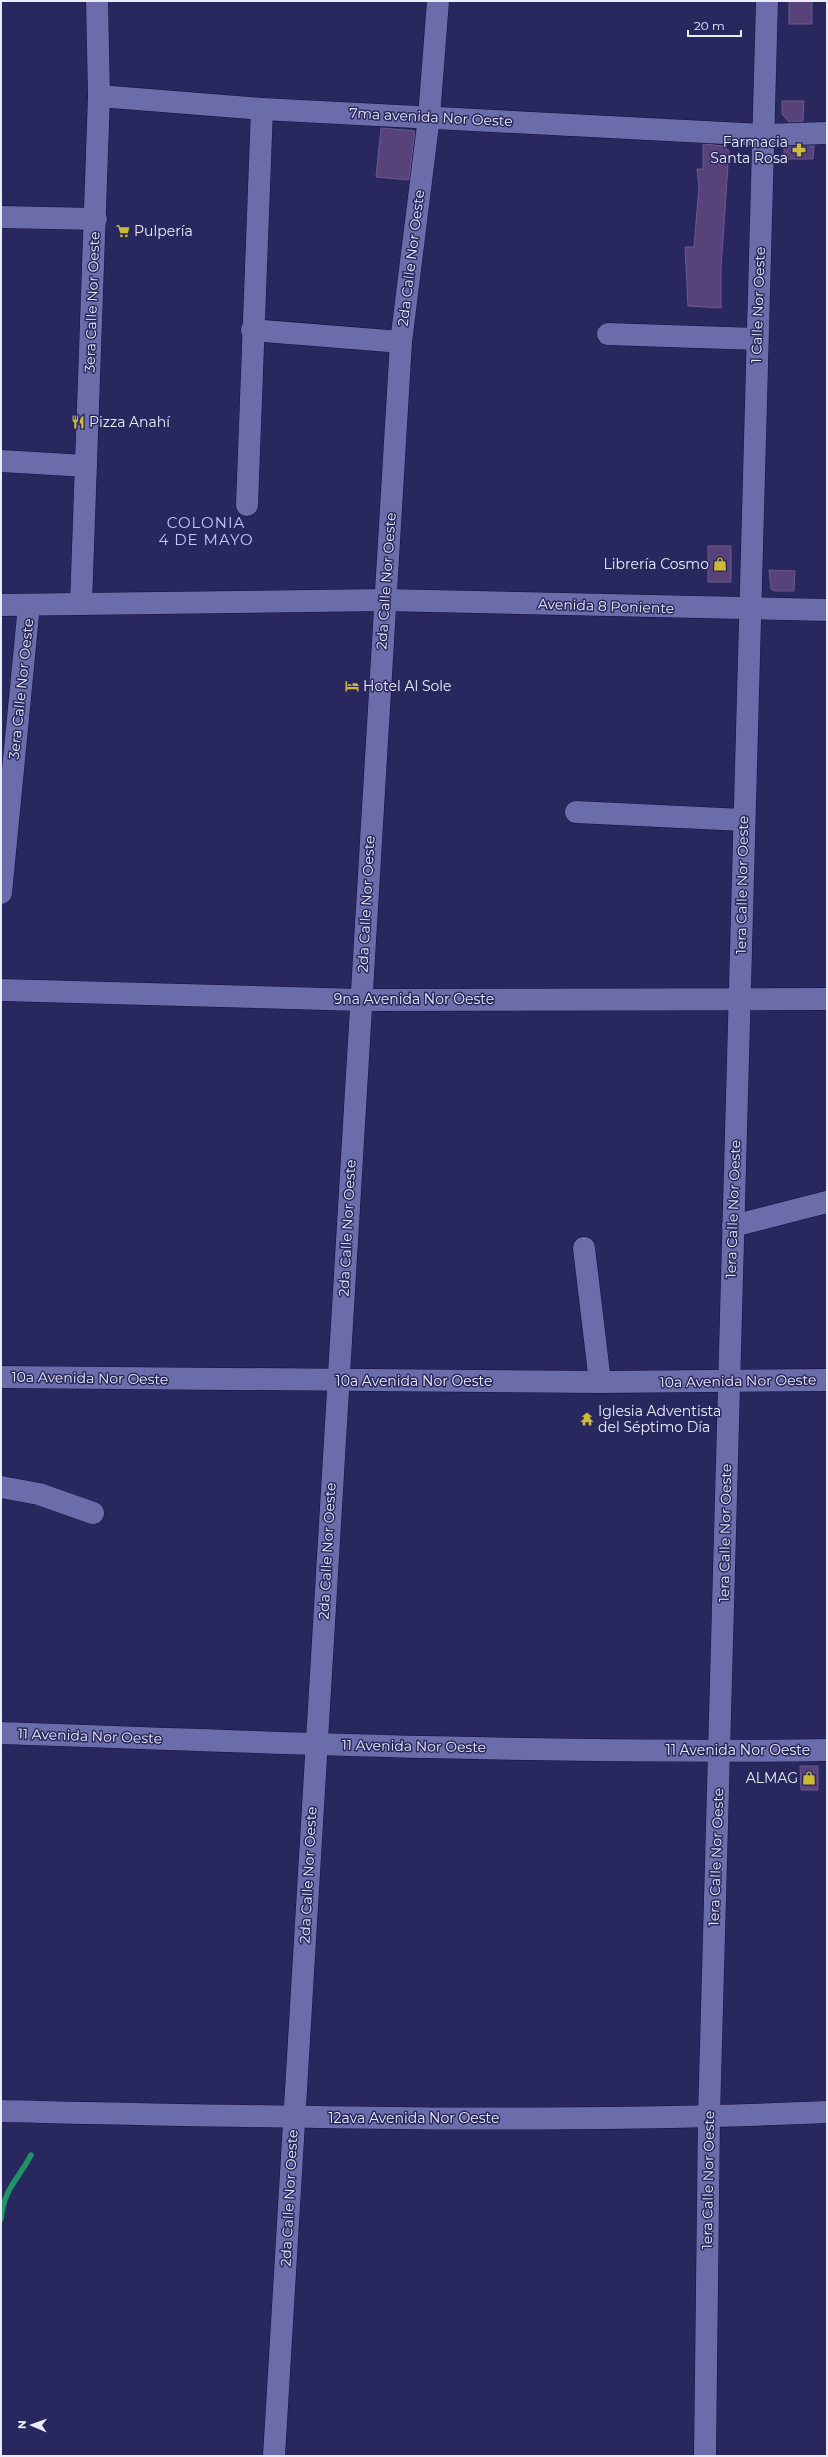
<svg xmlns="http://www.w3.org/2000/svg" width="828" height="2457" font-family="Montserrat,sans-serif">
  <style>
    .lines { fill: none; stroke-linecap: round; stroke-linejoin: round }
    .stream { stroke: #219465; stroke-width: 5.5 }
    .building { fill: #58427a; stroke: #6d5791 }
    .minor-casing { stroke: #140d41; stroke-width: 23 }
    .minor { stroke: #6a6da9; stroke-width: 22 }
    .labels { text-anchor: middle; stroke-width: 3; stroke-linejoin: round; paint-order: stroke }
    .street-label { font-size: 14px; fill: #ebecfa; stroke: #29285e }
    .poi-label { font-size: 14px; fill: #ebecfa; stroke: #29285e; text-anchor: start }
    .neighbourhood-label { font-size: 15px; letter-spacing: 1px; fill: #c3c7fd; stroke: #29285e }
  </style>
  <rect width="100%" height="100%" fill="#29285e"/>
  <g class="lines">
    <path class="stream" d="M 1,2219 C 4,2188 18,2180 31,2155"/>
  </g>
  <g class="building">
    <rect x="789" y="1" width="23" height="23"/>
    <path d="M 782,101 L 804,101 L 803,121 L 789,122 L 782,114 Z"/>
    <path d="M 381,128 L 415,131 L 409,180 L 376,177 Z"/>
    <path d="M 703,144 L 724,146 L 729,151 L 721,268 L 721,308 L 688,306 L 685,247 L 694,247 L 699,187 L 697,169 L 703,169 Z"/>
    <path d="M 814,146 L 813,159 L 784,159 L 784,147 Z"/>
    <rect x="708" y="546" width="23" height="36"/>
    <path d="M 769,570 L 795,571 L 794,591 L 775,591 L 771,589 Z"/>
    <path d="M 800,1766 L 818,1766 L 818,1790 L 801,1790 Z"/>
  </g>
  <g class="lines">
    <g class="minor-casing">
      <g id="minor">
        <path d="M 99,96 L 262,109 L 763,135 L 827,133"/>
        <path d="M 1,217 L 96,219"/>
        <path d="M 252,330 L 401,342"/>
        <path d="M 608,334 L 757,339"/>
        <path d="M 1,461 L 86,466"/>
        <path d="M 247,505 L 262,109"/>
        <path d="M 81,604 L 99,96 L 97,1"/>
        <path d="M 1,605 L 384,600 L 827,610"/>
        <path d="M 576,812 L 743,820"/>
        <path d="M 1,893 L 29,605"/>
        <path d="M 1,990 L 360,1000 L 827,999"/>
        <path d="M 733,1226 L 827,1202"/>
        <path d="M 584,1248 L 600,1382"/>
        <path d="M 1,1377 L 600,1382 L 827,1380"/>
        <path d="M 1,1487 L 39,1494 L 93,1513"/>
        <path d="M 1,1733 C 276,1743 552,1754 827,1750"/>
        <path d="M 1,2111 C 276,2117 552,2124 827,2112"/>
        <path d="M 274,2456 L 401,342 L 429,117 L 438,1"/>
        <path d="M 705,2456 L 709,2117 L 767,1"/>
      </g>
    </g>
    <use href="#minor" class="minor"/>
  </g>
  <defs>
    <g id="pharmacy-bare" transform="scale(1.08)"><path d="M-2-6h4v4h4v4h-4v4h-4v-4h-4v-4h4Z" fill="#ccb938" stroke="#29285e" stroke-width="2.5" paint-order="stroke"/></g>
    <g id="supermarket-bare" transform="scale(1.08)"><path d="M-6-5.5h2.5l.6 2H6L4.5 2H-2.5L-4.4-4H-6ZM-1.5 3.2a1.3 1.3 0 1 0 .1 0ZM3 3.2a1.3 1.3 0 1 0 .1 0Z" fill="#ccb938" stroke="#29285e" stroke-width="2.5" paint-order="stroke"/></g>
    <g id="restaurant-bare" transform="scale(1.08)"><path d="M-5-6h1v4h1v-4h1v4h1v-4h1v5L-1.5 .5V6h-2V.5L-5-1ZM5-6V6H3V1.5H1.5Q1.5-4 5-6Z" fill="#ccb938" stroke="#29285e" stroke-width="2.5" paint-order="stroke"/></g>
    <g id="shop-bare" transform="scale(1.08)"><path d="M-5-2.5h2.3a2.7 3.5 0 0 1 5.4 0H5L5.5 6h-11ZM-1.5-2.5h3a1.5 2.3 0 0 0-3 0Z" fill="#ccb938" stroke="#29285e" stroke-width="2.5" paint-order="stroke"/></g>
    <g id="hotel-bare" transform="scale(1.08)"><path d="M-6-4.5h1.5V1H6V5H4.5V3h-9V5H-6ZM-4 0a1.8 1.8 0 1 1 3.6 0ZM.5 0V-2.5h3Q6-2.5 6 0Z" fill="#ccb938" stroke="#29285e" stroke-width="2.5" paint-order="stroke"/></g>
    <g id="temple-bare" transform="scale(1.08)"><path d="M0-6L5-2H3V0L6.5 2.5H4V6H1.5V3h-3V6H-4V2.5H-6.5L-3 0V-2H-5Z" fill="#ccb938" stroke="#29285e" stroke-width="2.5" paint-order="stroke"/></g>
  </defs>
  <g fill-rule="evenodd">
    <use href="#pharmacy-bare" x="799" y="150"/>
    <use href="#supermarket-bare" x="123" y="231"/>
    <use href="#restaurant-bare" x="78" y="422"/>
    <use href="#shop-bare" x="720" y="564"/>
    <use href="#hotel-bare" x="352" y="686"/>
    <use href="#temple-bare" x="587" y="1419"/>
    <use href="#shop-bare" x="809" y="1778"/>
  </g>
  <g class="labels">
    <g class="street-label">
      <text transform="translate(431 117) rotate(3)" y="5">7ma avenida Nor Oeste</text>
      <text transform="translate(411 258) rotate(-83)" y="5">2da Calle Nor Oeste</text>
      <text transform="translate(92 302) rotate(-88)" y="5">3era Calle Nor Oeste</text>
      <text transform="translate(758 305) rotate(-88)" y="5">1 Calle Nor Oeste</text>
      <text transform="translate(386 581) rotate(-86)" y="5">2da Calle Nor Oeste</text>
      <text transform="translate(606 606) rotate(2)" y="5">Avenida 8 Poniente</text>
      <text transform="translate(21 689) rotate(-84)" y="5">3era Calle Nor Oeste</text>
      <text transform="translate(742 885) rotate(-89)" y="5">1era Calle Nor Oeste</text>
      <text transform="translate(366 904) rotate(-87)" y="5">2da Calle Nor Oeste</text>
      <text x="414" y="1004">9na Avenida Nor Oeste</text>
      <text transform="translate(733 1209) rotate(-88)" y="5">1era Calle Nor Oeste</text>
      <text transform="translate(347 1228) rotate(-87)" y="5">2da Calle Nor Oeste</text>
      <text transform="translate(90 1378) rotate(1)" y="5">10a Avenida Nor Oeste</text>
      <text x="414" y="1386">10a Avenida Nor Oeste</text>
      <text transform="translate(738 1381) rotate(-1)" y="5">10a Avenida Nor Oeste</text>
      <text transform="translate(725 1533) rotate(-89)" y="5">1era Calle Nor Oeste</text>
      <text transform="translate(327 1551) rotate(-87)" y="5">2da Calle Nor Oeste</text>
      <text transform="translate(90 1736) rotate(2)" y="5">11 Avenida Nor Oeste</text>
      <text transform="translate(414 1746) rotate(1)" y="5">11 Avenida Nor Oeste</text>
      <text x="738" y="1755">11 Avenida Nor Oeste</text>
      <text transform="translate(716 1857) rotate(-88)" y="5">1era Calle Nor Oeste</text>
      <text transform="translate(308 1875) rotate(-87)" y="5">2da Calle Nor Oeste</text>
      <text x="414" y="2123">12ava Avenida Nor Oeste</text>
      <text transform="translate(708 2180) rotate(-89)" y="5">1era Calle Nor Oeste</text>
      <text transform="translate(289 2198) rotate(-87)" y="5">2da Calle Nor Oeste</text>
    </g>
    <g class="poi-label">
      <text x="788" y="147" text-anchor="end">Farmacia<tspan x="788" dy="16">Santa Rosa</tspan></text>
      <text x="134" y="236">Pulpería</text>
      <text x="89" y="427">Pizza Anahí</text>
      <text x="709" y="569" text-anchor="end">Librería Cosmo</text>
      <text x="363" y="691">Hotel Al Sole</text>
      <text x="598" y="1416">Iglesia Adventista<tspan x="598" dy="16">del Séptimo Día</tspan></text>
      <text x="798" y="1783" text-anchor="end">ALMAG</text>
    </g>
    <g class="neighbourhood-label">
      <text x="206" y="528">COLONIA<tspan x="206" dy="17">4 DE MAYO</tspan></text>
    </g>
  </g>
  <rect width="828" height="2457" fill="none" stroke="#ebecfa" stroke-width="4"/>
  <g transform="translate(32 2425) rotate(272)" stroke="#29285e" stroke-width="3" paint-order="stroke">
  <path d="M0-3L7 15L0 10L-7 15Z" fill="#ebecfa"/>
  <text y="-6" font-size="11" font-weight="bold" text-anchor="middle" fill="#ebecfa">N</text>
  </g>
  <path d="M688 30v6h53v-6" fill="none" stroke="#ebecfa" stroke-width="2"/>
  <text x="694" y="30" font-size="12" fill="#ebecfa" stroke="#29285e" stroke-width="3" paint-order="stroke">20 m</text>
</svg>
